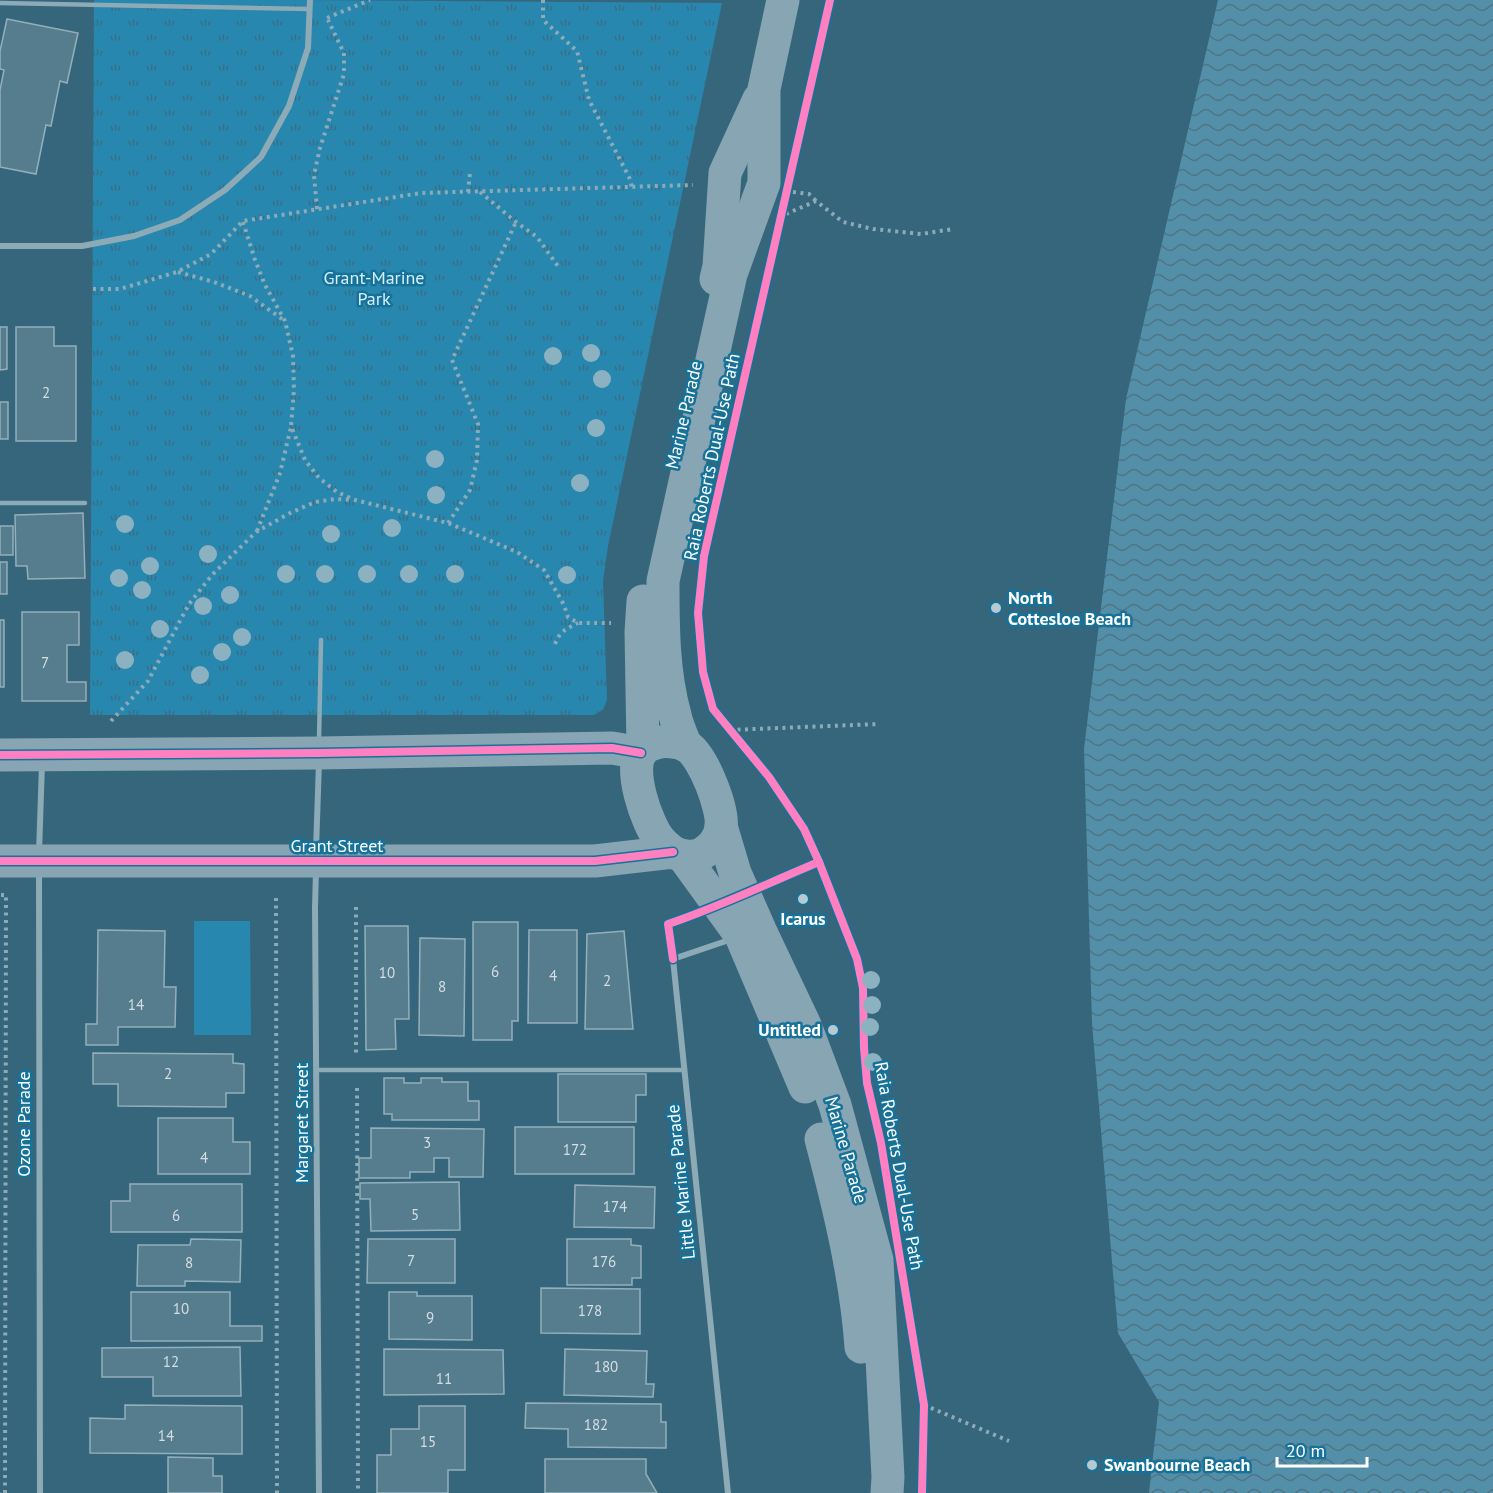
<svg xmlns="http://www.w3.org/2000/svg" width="1493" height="1493" font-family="'PT Sans',sans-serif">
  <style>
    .park { fill: url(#park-tufts) }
    .pitch { fill: #2887af }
    .water { fill: url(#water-waves) }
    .building { fill: #567d8e; stroke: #94afbb; stroke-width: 1.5 }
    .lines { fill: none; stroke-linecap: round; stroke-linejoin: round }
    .path { stroke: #8daab7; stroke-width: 4; stroke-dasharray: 3 4.5; stroke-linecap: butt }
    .lane { stroke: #8daab7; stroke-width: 4.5 }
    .street { stroke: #8daab7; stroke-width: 6 }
    .secondary { stroke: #87a5b2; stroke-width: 33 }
    .cycleway-casing { stroke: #17729a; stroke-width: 11 }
    .cycleway { stroke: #ff80c0; stroke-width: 8 }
    .tree { fill: #8cb2c2 }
    .poi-dot { fill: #b8c9d1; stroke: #17729a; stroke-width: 2 }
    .labels { text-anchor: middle; stroke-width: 5; stroke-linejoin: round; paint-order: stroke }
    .number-label { font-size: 15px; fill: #d5dee3 }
    .park-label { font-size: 18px; fill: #d4f0fc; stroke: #17729a }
    .street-label { font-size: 18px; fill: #fff; stroke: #17729a }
    .poi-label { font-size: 18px; font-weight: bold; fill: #fff; stroke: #17729a; text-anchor: start }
  </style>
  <defs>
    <pattern id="park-tufts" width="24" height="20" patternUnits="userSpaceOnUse" patternTransform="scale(1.5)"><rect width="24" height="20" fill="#2887af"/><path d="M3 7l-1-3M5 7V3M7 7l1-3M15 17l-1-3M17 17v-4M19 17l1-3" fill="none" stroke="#366f87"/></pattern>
    <pattern id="water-waves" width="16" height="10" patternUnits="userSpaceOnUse" patternTransform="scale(1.5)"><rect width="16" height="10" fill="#548faa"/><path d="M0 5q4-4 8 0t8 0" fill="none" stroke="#517484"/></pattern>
  </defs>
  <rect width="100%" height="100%" fill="#35667c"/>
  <path class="park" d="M 94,0 L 294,0 L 722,3 L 608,546 L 603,581 L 607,700 L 603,710 L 594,715 L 90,715 Z"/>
  <path class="pitch" d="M 194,921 L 250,921 L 251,1035 L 194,1035 Z"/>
  <path class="water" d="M 1218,0 L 1493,0 L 1493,1493 L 1149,1493 L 1159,1402 L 1118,1333 L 1092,1023 L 1084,749 L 1126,399 Z"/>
  <g class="building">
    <path d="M 7,19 L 78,33 L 67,83 L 60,81 L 51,126 L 46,125 L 36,174 L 0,167 L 0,90 L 4,70 L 0,69 L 0,51 Z"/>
    <path d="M 0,327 L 7,327 L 7,369 L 0,370 Z"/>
    <path d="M 16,327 L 54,327 L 54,346 L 76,346 L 76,441 L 16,441 Z"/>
    <rect x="0" y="402" width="8" height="37"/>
    <path d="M 83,513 L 85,578 L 28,579 L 27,566 L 16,566 L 15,515 Z"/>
    <rect x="0" y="526" width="13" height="29"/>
    <rect x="0" y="562" width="7" height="32"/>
    <path d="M 22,612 L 79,612 L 79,645 L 67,645 L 67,682 L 86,682 L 86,701 L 22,701 Z"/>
    <rect x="0" y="620" width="4" height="67"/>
    <path d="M 473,922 L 518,922 L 518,1021 L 512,1021 L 512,1040 L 473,1040 Z"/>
    <path d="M 365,926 L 408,926 L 409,1019 L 395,1019 L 396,1049 L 366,1050 Z"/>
    <path d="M 98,930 L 165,931 L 164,987 L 176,987 L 175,1027 L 118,1027 L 118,1045 L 86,1045 L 86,1024 L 97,1024 Z"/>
    <path d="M 529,930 L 577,930 L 577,1023 L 528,1023 Z"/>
    <path d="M 624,931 L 633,1029 L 585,1029 L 587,934 Z"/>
    <path d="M 420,938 L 465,939 L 464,1036 L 419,1035 Z"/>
    <path d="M 93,1053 L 233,1054 L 233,1063 L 244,1064 L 244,1093 L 226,1093 L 226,1107 L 118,1106 L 118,1084 L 93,1084 Z"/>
    <path d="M 558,1074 L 646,1074 L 646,1095 L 636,1095 L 636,1122 L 558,1122 Z"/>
    <path d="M 384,1078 L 404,1078 L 404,1083 L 421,1083 L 421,1078 L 442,1078 L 442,1082 L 468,1082 L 468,1101 L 479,1101 L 479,1120 L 392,1120 L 392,1114 L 384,1114 Z"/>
    <path d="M 158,1118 L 233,1118 L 233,1142 L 250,1142 L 250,1174 L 158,1174 Z"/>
    <rect x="515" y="1127" width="119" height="47"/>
    <path d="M 371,1128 L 484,1129 L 483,1177 L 449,1177 L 449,1158 L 434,1158 L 434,1172 L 410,1172 L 410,1178 L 359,1178 L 359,1158 L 371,1158 Z"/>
    <path d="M 459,1182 L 460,1230 L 371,1231 L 370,1199 L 360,1199 L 360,1183 Z"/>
    <path d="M 130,1184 L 242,1184 L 242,1232 L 111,1232 L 111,1201 L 130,1201 Z"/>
    <path d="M 575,1185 L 655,1187 L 654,1228 L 574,1227 Z"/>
    <path d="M 191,1239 L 241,1240 L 240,1282 L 185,1281 L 185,1286 L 137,1286 L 138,1245 L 190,1245 Z"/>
    <path d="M 368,1239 L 455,1239 L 455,1283 L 367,1283 Z"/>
    <path d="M 567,1239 L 631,1239 L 631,1245 L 641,1246 L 641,1278 L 632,1278 L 632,1285 L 567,1285 Z"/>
    <path d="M 541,1288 L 640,1289 L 640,1334 L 541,1333 Z"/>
    <path d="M 131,1292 L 230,1292 L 230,1326 L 262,1326 L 262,1341 L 131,1341 Z"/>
    <path d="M 389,1292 L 417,1292 L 417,1296 L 472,1296 L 472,1340 L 389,1339 Z"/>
    <path d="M 240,1347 L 241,1396 L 153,1396 L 153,1377 L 102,1377 L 102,1348 Z"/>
    <path d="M 384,1349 L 503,1350 L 504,1394 L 384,1395 Z"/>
    <path d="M 565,1349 L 647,1351 L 646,1384 L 654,1384 L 653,1397 L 564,1395 Z"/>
    <path d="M 526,1403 L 661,1404 L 661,1422 L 666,1422 L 666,1448 L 568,1447 L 568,1429 L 525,1428 Z"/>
    <path d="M 125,1405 L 242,1406 L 242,1454 L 90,1453 L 90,1418 L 125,1419 Z"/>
    <path d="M 419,1406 L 465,1406 L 465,1470 L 448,1470 L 448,1493 L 377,1493 L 377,1455 L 391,1455 L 391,1429 L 419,1429 Z"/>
    <path d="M 168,1457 L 213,1458 L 213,1476 L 222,1476 L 222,1493 L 168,1493 Z"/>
    <path d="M 545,1459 L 646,1459 L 646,1474 L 657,1493 L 545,1493 Z"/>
  </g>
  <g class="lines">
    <g class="path">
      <path d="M 543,0 L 543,20 L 577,51 L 589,100 L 629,177 L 632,187"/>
      <path d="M 327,18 L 370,0"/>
      <path d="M 468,192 L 470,173"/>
      <path d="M 480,192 L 516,222 L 537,237 L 560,269"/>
      <path d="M 793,192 L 809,194 L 816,201"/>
      <path d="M 317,209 L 314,175 L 320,148 L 344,74 L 344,53 L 328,20"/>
      <path d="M 786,214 L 816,201 L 843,222 L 873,229 L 921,234 L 953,229"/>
      <path d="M 243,222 L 255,260 L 265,285 L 285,321 L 293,356 L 294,390 L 291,426 L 305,460 L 319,478 L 337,492 L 355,500 L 448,523 L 517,552 L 544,570 L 564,605 L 568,617 L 578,623 L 611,623"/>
      <path d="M 178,272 L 214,282 L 250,296 L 282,319"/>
      <path d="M 93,289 L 120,289 L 177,272 L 211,254 L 243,221 L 421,193 L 693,185"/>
      <path d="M 448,523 L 470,490 L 477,460 L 478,424 L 452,360 L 516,222"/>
      <path d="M 257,531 L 280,473 L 291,427"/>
      <path d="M 555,644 C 560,631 566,629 578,623"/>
      <path d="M 111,721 L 148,681 L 189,604 L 212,575 L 256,532 L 290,513 L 315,502 L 336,499 L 353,500"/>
      <path d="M 730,730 L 879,724"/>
      <path d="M 1,895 L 6,895 L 5,1493"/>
      <path d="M 276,898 L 277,1493"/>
      <path d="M 356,907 L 356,1053"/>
      <path d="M 357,1088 L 358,1493"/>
      <path d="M 924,1405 L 1009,1441"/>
    </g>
    <g class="lane">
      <path d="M 0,3 L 310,9"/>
      <path d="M 0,503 L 85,503"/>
      <path d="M 319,741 L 321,640"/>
      <path d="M 316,1070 L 684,1070"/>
    </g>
    <g class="street">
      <path d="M 0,246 L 82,246 L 134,236 L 180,220 L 225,190 L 261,157 L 289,106 L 308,48 L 310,0"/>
      <path d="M 316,850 L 319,762"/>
      <path d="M 39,853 L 42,764"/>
      <path d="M 316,870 L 315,907 L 319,1493"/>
      <path d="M 39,872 L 40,1493"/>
      <path d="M 728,1493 L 673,959 L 732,939"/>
    </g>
    <g class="secondary">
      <path d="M 716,279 L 719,266 L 725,173 L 759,99"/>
      <path d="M 643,601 L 641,632 L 643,749"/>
      <path d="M 686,746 C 682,736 677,725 675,715 C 663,672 663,626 663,581 L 731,274 L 764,183 L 764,89 L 783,0"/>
      <path d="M 0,755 L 319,753 L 612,748 L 641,753"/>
      <path d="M 721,826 L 735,873 L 760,930 L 805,1025 L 835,1105 L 877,1260 L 888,1477 L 887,1493"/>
      <path d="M 683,856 L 741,936 L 805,1087"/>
      <path d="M 0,861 L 595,861 L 673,852 C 682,857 695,858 703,853 C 713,847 719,839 721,828 C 724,809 703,756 687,746 C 680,742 667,741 660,742 C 655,743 646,746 643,750 C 626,765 647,825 660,840 C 663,844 668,848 673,852"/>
      <path d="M 821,1139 C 839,1207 856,1277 861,1347"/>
    </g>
    <g class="cycleway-casing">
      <g id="cycleway">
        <path d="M 830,0 L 704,556 L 698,613 L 703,672 L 713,709 L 769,777 L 804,829 L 819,862 L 857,959 L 863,988 L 864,1048 L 867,1083 L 881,1143 L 924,1405 L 922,1493"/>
        <path d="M 0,755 L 319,753 L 612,748 L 641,753"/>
        <path d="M 0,861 L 595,861 L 673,852"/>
        <path d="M 673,959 L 668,924 C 719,907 768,883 819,862"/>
      </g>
    </g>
    <use href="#cycleway" class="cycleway"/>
  </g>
  <g class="tree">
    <circle cx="591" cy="353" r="9"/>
    <circle cx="553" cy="356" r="9"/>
    <circle cx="602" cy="379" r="9"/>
    <circle cx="596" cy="428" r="9"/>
    <circle cx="435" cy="459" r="9"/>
    <circle cx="580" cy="483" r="9"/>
    <circle cx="436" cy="495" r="9"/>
    <circle cx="125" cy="524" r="9"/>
    <circle cx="392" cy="528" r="9"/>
    <circle cx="331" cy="534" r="9"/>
    <circle cx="208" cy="554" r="9"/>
    <circle cx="150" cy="566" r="9"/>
    <circle cx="286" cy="574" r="9"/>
    <circle cx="325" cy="574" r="9"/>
    <circle cx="367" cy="574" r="9"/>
    <circle cx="409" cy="574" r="9"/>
    <circle cx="455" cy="574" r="9"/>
    <circle cx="567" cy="575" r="9"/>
    <circle cx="119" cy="578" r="9"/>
    <circle cx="142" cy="590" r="9"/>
    <circle cx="230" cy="595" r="9"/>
    <circle cx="203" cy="606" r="9"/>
    <circle cx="160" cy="629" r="9"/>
    <circle cx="242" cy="637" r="9"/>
    <circle cx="222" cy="652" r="9"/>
    <circle cx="125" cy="660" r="9"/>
    <circle cx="200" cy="675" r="9"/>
    <circle cx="871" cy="980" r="9"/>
    <circle cx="872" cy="1005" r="9"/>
    <circle cx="870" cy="1027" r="9"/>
    <circle cx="873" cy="1062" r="9"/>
  </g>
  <g class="poi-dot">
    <circle cx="996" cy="608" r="6"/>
    <circle cx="803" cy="899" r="6"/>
    <circle cx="833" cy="1030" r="6"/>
    <circle cx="1092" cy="1465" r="6"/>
  </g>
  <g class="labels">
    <g class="number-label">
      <text x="46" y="398">2</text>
      <text x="45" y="668">7</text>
      <text x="495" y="977">6</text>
      <text x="387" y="978">10</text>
      <text x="553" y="981">4</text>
      <text x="607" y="986">2</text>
      <text x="442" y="992">8</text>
      <text x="136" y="1010">14</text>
      <text x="168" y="1079">2</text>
      <text x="427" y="1148">3</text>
      <text x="575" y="1155">172</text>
      <text x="204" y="1163">4</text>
      <text x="615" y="1212">174</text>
      <text x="415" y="1220">5</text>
      <text x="176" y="1221">6</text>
      <text x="411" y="1266">7</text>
      <text x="604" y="1267">176</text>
      <text x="189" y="1268">8</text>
      <text x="181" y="1314">10</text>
      <text x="590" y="1316">178</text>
      <text x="430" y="1323">9</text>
      <text x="171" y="1367">12</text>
      <text x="606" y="1372">180</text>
      <text x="444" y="1384">11</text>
      <text x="596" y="1430">182</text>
      <text x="166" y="1441">14</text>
      <text x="428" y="1447">15</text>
    </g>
    <g class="park-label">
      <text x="374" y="284">Grant-Marine<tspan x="374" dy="21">Park</tspan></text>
    </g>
    <g class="street-label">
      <text transform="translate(684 415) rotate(-77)" y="6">Marine Parade</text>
      <text transform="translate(712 457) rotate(-78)" y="6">Raia Roberts Dual-Use Path</text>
      <text x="337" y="852">Grant Street</text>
      <text transform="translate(302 1123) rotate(-90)" y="6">Margaret Street</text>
      <text transform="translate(24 1124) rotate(-90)" y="6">Ozone Parade</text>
      <text transform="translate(846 1150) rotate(74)" y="6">Marine Parade</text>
      <text transform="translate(899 1166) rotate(80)" y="6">Raia Roberts Dual-Use Path</text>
      <text transform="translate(681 1182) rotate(-96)" y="6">Little Marine Parade</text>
    </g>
    <g class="poi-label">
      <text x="1008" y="604">North<tspan x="1008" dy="21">Cottesloe Beach</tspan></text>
      <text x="803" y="925" text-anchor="middle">Icarus</text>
      <text x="821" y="1036" text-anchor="end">Untitled</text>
      <text x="1104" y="1471">Swanbourne Beach</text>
    </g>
  </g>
  <path d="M1277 1457v9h90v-9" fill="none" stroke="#ffffff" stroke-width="3"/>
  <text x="1286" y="1457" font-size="18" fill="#ffffff" stroke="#17729a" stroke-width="4.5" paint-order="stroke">20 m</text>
</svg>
